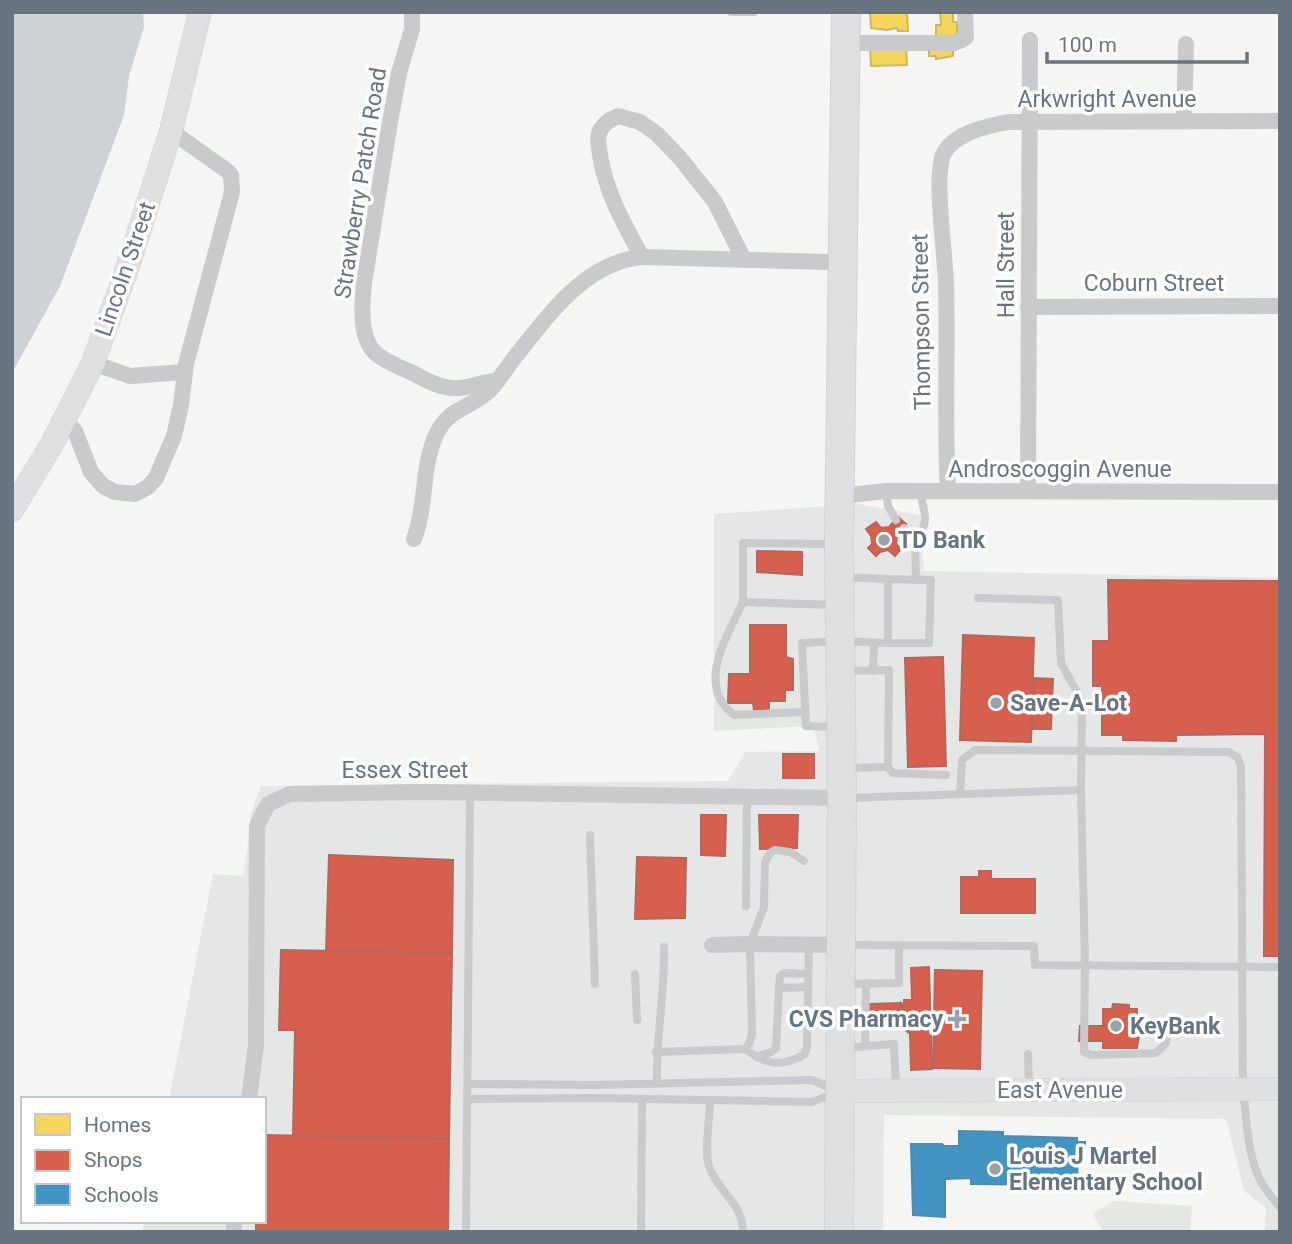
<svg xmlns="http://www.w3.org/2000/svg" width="1292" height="1244" font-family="Roboto,sans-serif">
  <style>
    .built { fill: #e5e6e6 }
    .green { fill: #e4e7e2 }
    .water { fill: #ccd2d5 }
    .homes { fill: #f6d55c; stroke: #cbb867; stroke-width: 2 }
    .shops { fill: #d6604d; stroke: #b5665d; stroke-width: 2 }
    .schools { fill: #4393c3; stroke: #4e8aaf; stroke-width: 2 }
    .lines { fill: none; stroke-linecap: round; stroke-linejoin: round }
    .secondary-casing { stroke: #d1d1d2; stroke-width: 24 }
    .highway-casing { stroke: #d2d3d3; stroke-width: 30 }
    .lane { stroke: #c9cacb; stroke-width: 8 }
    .street { stroke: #c9cacb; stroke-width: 16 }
    .secondary { stroke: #dedfe0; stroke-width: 23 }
    .highway { stroke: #dedfe0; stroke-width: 28 }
    .poi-dot { fill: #99a2a9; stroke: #fff; stroke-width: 2.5 }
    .labels { text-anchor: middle; stroke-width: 7; stroke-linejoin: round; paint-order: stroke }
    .street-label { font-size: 23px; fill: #687581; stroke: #fff }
    .poi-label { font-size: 23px; font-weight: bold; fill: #687581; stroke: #fff; text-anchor: start }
  </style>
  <rect width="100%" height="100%" fill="#f5f5f4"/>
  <path class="built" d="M 858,504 L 920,515 L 924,571 L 1280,578 L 1280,1232 L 1265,1232 L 1266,1208 L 1244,1191 L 1226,1119 L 884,1115 L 883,1232 L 142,1232 L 144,1221 L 264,1221 L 264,1099 L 169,1099 L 213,874 L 244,876 L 251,814 L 261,786 L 728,781 L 745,752 L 819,751 L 814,726 L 714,731 L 714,514 Z"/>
  <path class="green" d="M 1114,1201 L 1192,1206 L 1190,1232 L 1103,1232 L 1093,1214 Z"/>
  <path class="water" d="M 12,12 L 143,12 L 144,27 L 129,76 L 124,115 L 60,286 L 12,373 Z"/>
  <g class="homes">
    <path d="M 870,12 L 907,12 L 908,31 L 898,31 L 897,28 L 887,30 L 871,28 Z"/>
    <path d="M 940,12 L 953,12 L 953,22 L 957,22 L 957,38 L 936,38 L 936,25 L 941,25 Z"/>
    <path d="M 929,45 L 953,46 L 953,56 L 936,59 L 936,56 L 929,56 Z"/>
    <path d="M 906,48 L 907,65 L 871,66 L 870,49 Z"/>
  </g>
  <g class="shops">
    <path d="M 898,517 L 906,524 L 897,536 L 896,544 L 901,549 L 895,556 L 888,550 L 880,552 L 876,556 L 868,548 L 872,544 L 871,536 L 866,529 L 876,522 L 881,528 L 889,527 Z"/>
    <path d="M 757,551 L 802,552 L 802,575 L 757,572 Z"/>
    <path d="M 1108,580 L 1280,581 L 1280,956 L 1264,956 L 1265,734 L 1176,735 L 1176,741 L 1123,740 L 1123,735 L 1102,735 L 1102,686 L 1093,686 L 1093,641 L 1109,641 Z"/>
    <path d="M 750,625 L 786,625 L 786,657 L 793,659 L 793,690 L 785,690 L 785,701 L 769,701 L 769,710 L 754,710 L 753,703 L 728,703 L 729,674 L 750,674 Z"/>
    <path d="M 963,635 L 1034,638 L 1031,742 L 960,740 Z"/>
    <path d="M 943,657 L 946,766 L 908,767 L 905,658 Z"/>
    <path d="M 1033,678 L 1053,679 L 1051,729 L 1031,729 Z"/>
    <rect x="783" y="754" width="31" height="24"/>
    <path d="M 701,815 L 726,815 L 725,856 L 701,855 Z"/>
    <path d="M 759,815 L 798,815 L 797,848 L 760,849 Z"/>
    <path d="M 329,855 L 453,860 L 452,953 L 326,951 Z"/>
    <path d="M 637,857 L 686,858 L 685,918 L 635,919 Z"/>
    <path d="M 979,871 L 991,871 L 991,879 L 1035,879 L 1035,913 L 961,913 L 961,877 L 979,877 Z"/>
    <path d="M 281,950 L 452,953 L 449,1139 L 293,1136 L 295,1030 L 279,1030 Z"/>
    <path d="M 929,967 L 932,1069 L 911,1070 L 910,1034 L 902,1027 L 901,1003 L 904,1005 L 904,1000 L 912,1000 L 911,968 Z"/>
    <path d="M 935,970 L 982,971 L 980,1069 L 933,1068 Z"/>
    <path d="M 901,1003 L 901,1019 L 896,1019 L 896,1024 L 869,1025 L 869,1004 Z"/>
    <path d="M 1113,1004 L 1129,1005 L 1129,1009 L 1137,1009 L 1137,1022 L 1141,1023 L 1137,1048 L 1103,1048 L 1103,1041 L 1079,1041 L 1080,1026 L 1103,1026 L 1103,1009 L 1112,1009 Z"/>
    <path d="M 264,1135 L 449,1139 L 448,1232 L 256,1232 L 256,1221 L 264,1221 Z"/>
  </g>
  <path class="schools" d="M 959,1131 L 1003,1132 L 1003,1136 L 1077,1138 L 1077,1142 L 1085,1142 L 1084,1160 L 1077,1160 L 1078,1185 L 971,1184 L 971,1178 L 945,1179 L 945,1217 L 913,1215 L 911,1144 L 942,1144 L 944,1146 L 959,1146 Z"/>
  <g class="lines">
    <g class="secondary-casing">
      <g id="secondary">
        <path d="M 12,510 L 52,444 L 93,363 L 126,272 L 171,131 L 200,12"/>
        <path d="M 840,1091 L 1280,1089"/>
      </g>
    </g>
    <g class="highway-casing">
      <path id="highway" d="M 839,1232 L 842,798 L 839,544 L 846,12"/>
    </g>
    <g class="lane">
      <path d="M 731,12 L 754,12"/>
      <path d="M 886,491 L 888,506 L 896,520"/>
      <path d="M 904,528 L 915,540 L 916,580"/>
      <path d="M 915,540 C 931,523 924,512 920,492"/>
      <path d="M 843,577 L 888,579 L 888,643 L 929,643 L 931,580 L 888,579"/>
      <path d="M 743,602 C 727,637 695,685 734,715 L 804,712"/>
      <path d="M 834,605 L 743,602 L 743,543 L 836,544"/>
      <path d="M 844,671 L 889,670 L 888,767 L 847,768"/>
      <path d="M 873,671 L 874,643"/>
      <path d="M 837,727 L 806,726 L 802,643 L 839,641 L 888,643"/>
      <path d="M 888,767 L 893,773 L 946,775"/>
      <path d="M 1081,790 L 1085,964 L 1084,1052 L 1091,1055 L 1156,1053 L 1166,1043 L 1167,1036"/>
      <path d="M 960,794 L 962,760 L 975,750 L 1229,752 L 1237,757 L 1241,766 L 1243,1089 C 1246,1114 1247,1147 1256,1170 C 1260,1183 1271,1197 1280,1207"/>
      <path d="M 848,798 L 1081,790 L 1082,701 L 1061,663 L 1058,600 L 978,598"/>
      <path d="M 590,835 L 595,984"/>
      <path d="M 746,906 L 747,798"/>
      <path d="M 845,945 L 1034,946 L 1035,965 L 1280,967"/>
      <path d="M 635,974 L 637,1020"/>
      <path d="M 845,984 L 899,983 L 899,946"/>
      <path d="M 779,988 L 780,976 L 784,973 L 808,974"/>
      <path d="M 865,1046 L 866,983"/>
      <path d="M 846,1048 L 894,1044 L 896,1088"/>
      <path d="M 745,1049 C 766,1064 779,1068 804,1055 L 807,1048 L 809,945"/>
      <path d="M 656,1052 L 745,1049 L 749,1044 L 752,1034 L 750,944 L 764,907 L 765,862 L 770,853 L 775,850 L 790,852 L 804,861"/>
      <path d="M 1028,1054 L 1029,1087"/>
      <path d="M 756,1057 L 771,1052 L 776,1048 L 779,988 L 808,987"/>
      <path d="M 657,1083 C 656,1037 665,992 664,947"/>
      <path d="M 468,1084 L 596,1085 L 812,1080 L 834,1089"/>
      <path d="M 469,1099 L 595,1098 L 812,1102 L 835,1093"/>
      <path d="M 710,1100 C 710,1118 704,1150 709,1166 C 717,1191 743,1203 743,1232"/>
      <path d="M 466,1232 L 470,793"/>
      <path d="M 641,1232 L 642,1099"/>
    </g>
    <g class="street">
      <path d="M 412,12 L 412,29 L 399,73 L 390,122 L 364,283 C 362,305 358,341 379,356 C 389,363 401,368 413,373 C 425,380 440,388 454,388 C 469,389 483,381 497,381"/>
      <path d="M 844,43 L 954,43 L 962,40 L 966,37 L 965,12"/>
      <path d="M 1184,121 L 1186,44"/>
      <path d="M 744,260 L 715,202 L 680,158 L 657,134 L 640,122 L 618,116 C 611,119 605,122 601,129 C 596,136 599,147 600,155 C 606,193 624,224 642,257 L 826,262 L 843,261"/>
      <path d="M 1028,307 L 1280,306"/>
      <path d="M 93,363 L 130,376 L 185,372"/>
      <path d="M 64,419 L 75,431 L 91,472 L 103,486 L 115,492 L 135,494 L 148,487 L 156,478 L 174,436 L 181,405 L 186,364 L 232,192 L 231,175 L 226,170 L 171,131"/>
      <path d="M 948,491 C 944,422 948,352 946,283 C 945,254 934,177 943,155 C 953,133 987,126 1008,122 L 1280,121"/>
      <path d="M 1028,491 L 1030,40"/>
      <path d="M 840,496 L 886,491 L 1280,492"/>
      <path d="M 414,539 C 427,505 421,468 436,435 C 449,407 470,409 489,391 C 499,381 506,368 515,357 C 548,316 585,262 642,257"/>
      <path d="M 712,945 L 750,944 L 841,945"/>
      <path d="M 249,1099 L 256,1045 L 257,826 L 268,804 L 290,794 L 423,792 L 842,798"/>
      <path d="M 234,1232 L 234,1221"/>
    </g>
    <use href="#secondary" class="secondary"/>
    <use href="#highway" class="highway"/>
  </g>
  <g class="poi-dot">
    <circle cx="884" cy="540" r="7"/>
    <circle cx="996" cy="703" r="7"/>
    <path d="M953.5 1008.5h7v7h7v7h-7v7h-7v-7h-7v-7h7z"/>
    <circle cx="1116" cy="1026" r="7"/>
    <circle cx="995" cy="1169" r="7"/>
  </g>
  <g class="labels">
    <g class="street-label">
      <text x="1107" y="107">Arkwright Avenue</text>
      <text transform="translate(360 183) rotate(-81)" y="8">Strawberry Patch Road</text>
      <text transform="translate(1006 265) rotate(-90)" y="8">Hall Street</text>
      <text transform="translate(125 269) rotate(-71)" y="8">Lincoln Street</text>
      <text x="1154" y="291">Coburn Street</text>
      <text transform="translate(921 322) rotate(-91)" y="8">Thompson Street</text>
      <text x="1060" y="477">Androscoggin Avenue</text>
      <text x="405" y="778">Essex Street</text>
      <text x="1060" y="1098">East Avenue</text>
    </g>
    <g class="poi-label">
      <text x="898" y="548">TD Bank</text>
      <text x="1010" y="711">Save-A-Lot</text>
      <text x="943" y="1027" text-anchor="end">CVS Pharmacy</text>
      <text x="1130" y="1034">KeyBank</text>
      <text x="1009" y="1164">Louis J Martel<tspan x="1009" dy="26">Elementary School</tspan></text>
    </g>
  </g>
  <rect width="1292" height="1244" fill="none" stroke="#687581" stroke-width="28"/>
  <rect x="21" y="1097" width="245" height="126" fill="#ffffff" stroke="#c3c8cd" stroke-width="2"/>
  <rect x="35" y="1114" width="35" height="21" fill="#f6d55c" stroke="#c3c8cd" stroke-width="2"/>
  <text x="84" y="1132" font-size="21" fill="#687581">Homes</text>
  <rect x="35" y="1150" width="35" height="21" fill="#d6604d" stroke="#c3c8cd" stroke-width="2"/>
  <text x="84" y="1167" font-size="21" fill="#687581">Shops</text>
  <rect x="35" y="1184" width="35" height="21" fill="#4393c3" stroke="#c3c8cd" stroke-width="2"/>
  <text x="84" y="1202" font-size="21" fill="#687581">Schools</text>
  <path d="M1047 52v10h200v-10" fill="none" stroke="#687581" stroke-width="3.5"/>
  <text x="1058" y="52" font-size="21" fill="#687581" stroke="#ffffff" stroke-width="5" paint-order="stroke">100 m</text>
</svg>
